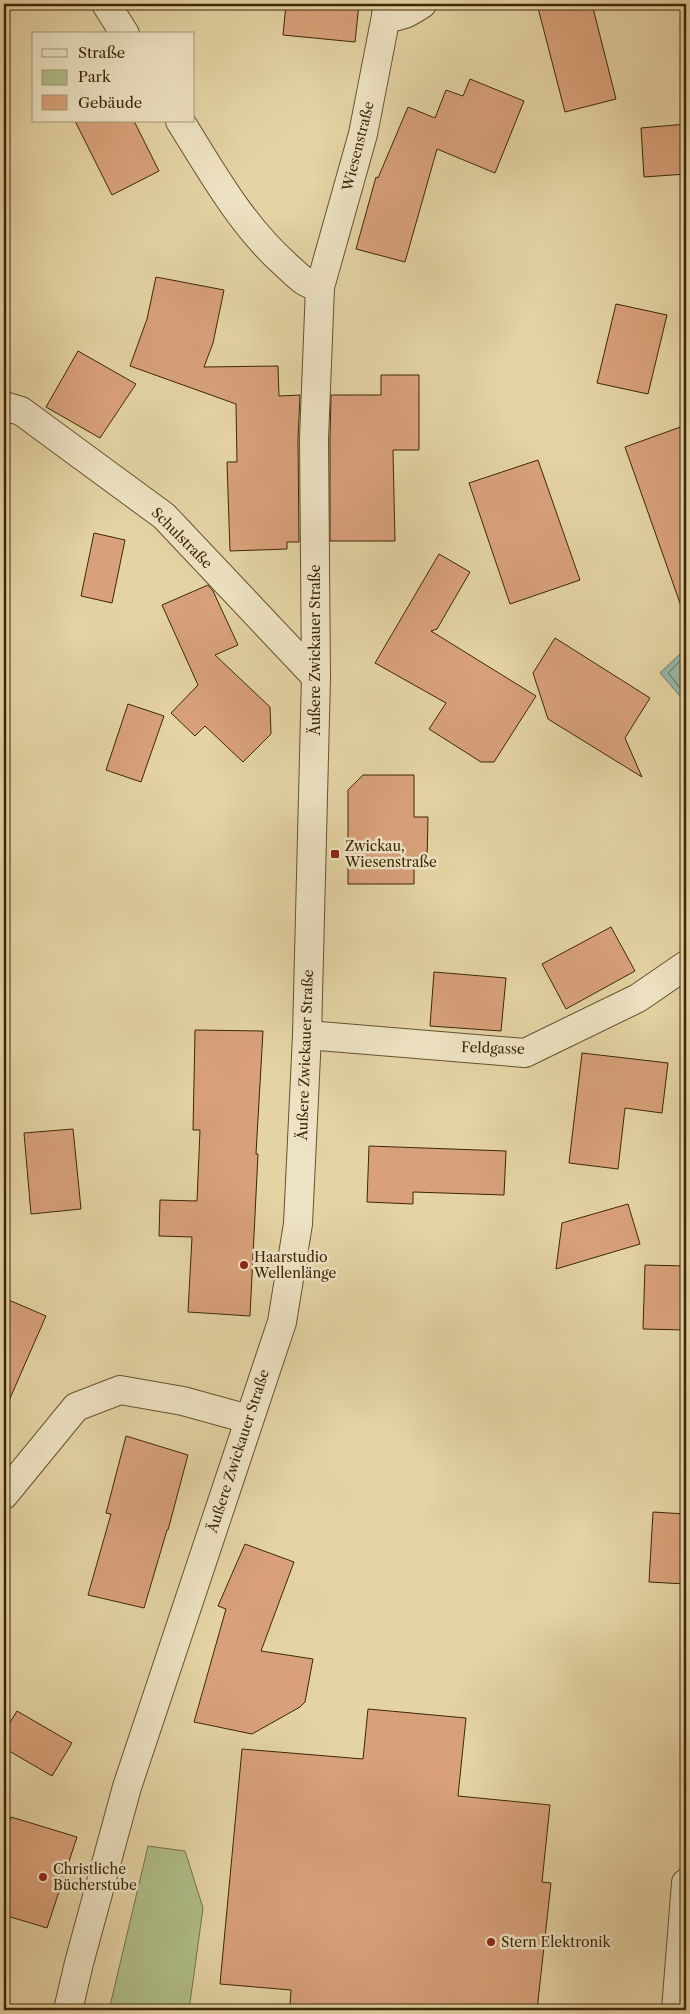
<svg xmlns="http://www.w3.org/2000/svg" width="690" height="2014" font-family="'Libre Caslon Text',serif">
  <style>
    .green { fill: #afbe89; stroke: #767248 }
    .water { fill: #96b7ab; stroke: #727d69 }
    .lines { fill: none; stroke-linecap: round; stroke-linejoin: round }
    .shore { stroke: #696f59; stroke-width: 1 }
    .building { fill: #d8a17a; stroke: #3c2707 }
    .street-casing { stroke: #66522e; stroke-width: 30 }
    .street { stroke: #ede2c3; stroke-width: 28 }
    .poi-dot { fill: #8f2418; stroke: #ede2c3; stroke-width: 2 }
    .labels { text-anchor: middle; stroke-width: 5; stroke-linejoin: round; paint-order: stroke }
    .street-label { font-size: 14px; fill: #3c2707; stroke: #ede2c3 }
    .poi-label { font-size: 14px; fill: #3c2707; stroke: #ede2c3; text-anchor: start }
  </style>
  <rect width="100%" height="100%" fill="#e4d3a3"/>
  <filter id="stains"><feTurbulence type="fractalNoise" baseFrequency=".004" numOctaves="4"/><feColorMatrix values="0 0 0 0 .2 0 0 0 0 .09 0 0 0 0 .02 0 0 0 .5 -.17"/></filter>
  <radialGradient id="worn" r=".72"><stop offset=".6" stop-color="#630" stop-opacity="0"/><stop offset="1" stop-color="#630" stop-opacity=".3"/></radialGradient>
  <path class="green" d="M 148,1846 L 185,1851 L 203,1908 L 189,2010 L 109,2010 Z"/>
  <path class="water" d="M 686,648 L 686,703 L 660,673 Z"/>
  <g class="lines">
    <path class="shore" d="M 686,655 L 668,673 L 686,695"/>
  </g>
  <g class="building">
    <path d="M 286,4 L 359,4 L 355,42 L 283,35 Z"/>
    <path d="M 537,4 L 592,4 L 616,99 L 565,112 Z"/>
    <path d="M 470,79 L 524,101 L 495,173 L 437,149 L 405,262 L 356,249 L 376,177 L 378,178 L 408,107 L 435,118 L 446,90 L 463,96 Z"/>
    <path d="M 75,121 L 134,121 L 159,171 L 112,195 Z"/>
    <path d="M 686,124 L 686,174 L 644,177 L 641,128 Z"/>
    <path d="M 156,277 L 224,290 L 213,343 L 204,367 L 278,366 L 279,396 L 300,395 L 298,439 L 299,542 L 287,542 L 287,549 L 230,551 L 227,462 L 237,462 L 236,404 L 130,366 L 147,319 Z"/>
    <path d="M 616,304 L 667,315 L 648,394 L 597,383 Z"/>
    <path d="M 78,351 L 136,384 L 100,438 L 46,407 Z"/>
    <path d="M 381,375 L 419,375 L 419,450 L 393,450 L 395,541 L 330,541 L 330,439 L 331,395 L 381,395 Z"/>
    <path d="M 686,425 L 686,605 L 681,606 L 625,447 Z"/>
    <path d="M 538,460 L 580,580 L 510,604 L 469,483 Z"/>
    <path d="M 94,533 L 125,540 L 112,603 L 81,596 Z"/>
    <path d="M 439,554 L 470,572 L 437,629 L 431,631 L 536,696 L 494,762 L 481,762 L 429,729 L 446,703 L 375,663 Z"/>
    <path d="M 208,585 L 213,591 L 238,645 L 215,655 L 270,707 L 271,734 L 243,762 L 205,726 L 195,736 L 171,713 L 198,685 L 162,605 Z"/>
    <path d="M 555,638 L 650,698 L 625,738 L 642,777 L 548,719 L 533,673 Z"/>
    <path d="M 128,704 L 164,716 L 141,782 L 106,770 Z"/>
    <path d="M 363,775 L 414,775 L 414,817 L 428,817 L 427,861 L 414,862 L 414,884 L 348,884 L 348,790 Z"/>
    <path d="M 611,927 L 635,971 L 566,1009 L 542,964 Z"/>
    <path d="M 434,972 L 506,978 L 501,1031 L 430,1026 Z"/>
    <path d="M 195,1030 L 263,1031 L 256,1154 L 258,1154 L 250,1316 L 188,1312 L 192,1237 L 159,1236 L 160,1200 L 197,1201 L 200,1130 L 193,1130 Z"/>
    <path d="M 582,1053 L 668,1063 L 662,1113 L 625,1108 L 618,1169 L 569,1163 Z"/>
    <path d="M 73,1129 L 81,1209 L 31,1214 L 24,1133 Z"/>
    <path d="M 369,1146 L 506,1151 L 504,1195 L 413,1192 L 413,1204 L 367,1202 Z"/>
    <path d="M 628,1204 L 640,1244 L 556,1269 L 562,1223 Z"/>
    <path d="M 645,1265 L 686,1266 L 686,1330 L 643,1329 Z"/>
    <path d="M 4,1298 L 46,1316 L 4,1412 Z"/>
    <path d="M 126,1436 L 188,1455 L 168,1530 L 167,1530 L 144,1608 L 88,1595 L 111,1514 L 106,1513 Z"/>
    <path d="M 653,1512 L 686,1514 L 686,1584 L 649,1582 Z"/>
    <path d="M 245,1544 L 294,1562 L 261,1651 L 313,1659 L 305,1702 L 300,1707 L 252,1734 L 194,1722 L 226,1609 L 218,1606 Z"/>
    <path d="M 368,1709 L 466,1718 L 458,1796 L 550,1805 L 542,1882 L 551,1883 L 537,2010 L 341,2010 L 290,2005 L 291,1990 L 220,1984 L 242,1749 L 363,1759 Z"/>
    <path d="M 17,1711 L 72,1743 L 52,1776 L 4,1748 L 4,1732 Z"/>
    <path d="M 11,1817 L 77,1837 L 47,1928 L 4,1915 L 4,1838 Z"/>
  </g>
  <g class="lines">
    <g class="street-casing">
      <g id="street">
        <path d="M 106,4 L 125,34"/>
        <path d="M 386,16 C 400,19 411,11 422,4"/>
        <path d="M 320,287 L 363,134 L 386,16 L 387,4"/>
        <path d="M 4,406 L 21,411 L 164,516 L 316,677"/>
        <path d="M 307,1035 L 525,1053 L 638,998 L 686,965"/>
        <path d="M 4,1495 L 76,1407 L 120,1390 L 183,1401 L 248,1419"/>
        <path d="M 68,2010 L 79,1963 L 127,1787 L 282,1322 L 298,1224 L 307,1035 L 316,677 L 314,439 L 320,287 C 304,284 298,276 286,265 C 241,225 212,172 180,121"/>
        <path d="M 676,2010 L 686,1883"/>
      </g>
    </g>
    <use href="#street" class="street"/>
  </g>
  <g class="poi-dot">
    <rect x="330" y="849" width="10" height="10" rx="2.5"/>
    <circle cx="244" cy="1265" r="5"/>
    <circle cx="43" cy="1877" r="5"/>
    <circle cx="491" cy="1942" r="5"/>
  </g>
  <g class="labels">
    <g class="street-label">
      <text transform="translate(358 146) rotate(-76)" y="5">Wiesenstraße</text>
      <text transform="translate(182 538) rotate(45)" y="5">Schulstraße</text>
      <text transform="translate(315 650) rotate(-90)" y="5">Äußere Zwickauer Straße</text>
      <text transform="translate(493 1048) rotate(2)" y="5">Feldgasse</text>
      <text transform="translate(305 1055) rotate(-88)" y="5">Äußere Zwickauer Straße</text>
      <text transform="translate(238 1451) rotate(-72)" y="5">Äußere Zwickauer Straße</text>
    </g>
    <g class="poi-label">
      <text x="345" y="851">Zwickau,<tspan x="345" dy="16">Wiesenstraße</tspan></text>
      <text x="254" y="1262">Haarstudio<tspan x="254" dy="16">Wellenlänge</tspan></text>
      <text x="53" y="1874">Christliche<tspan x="53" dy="16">Bücherstube</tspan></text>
      <text x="501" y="1947">Stern Elektronik</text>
    </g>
  </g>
  <rect width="690" height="2014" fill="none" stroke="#e4d3a3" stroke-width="20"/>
  <rect x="5" y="5" width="680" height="2004" fill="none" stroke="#3c2707" stroke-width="2.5"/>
  <rect x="10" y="10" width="670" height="1994" fill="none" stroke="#3c2707"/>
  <rect x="32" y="32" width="162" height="90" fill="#ede2c3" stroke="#a69778"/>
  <rect x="42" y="49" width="25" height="8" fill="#ede2c3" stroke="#a69778"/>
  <text x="78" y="58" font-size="15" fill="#3c2707">Straße</text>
  <rect x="42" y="70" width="25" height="15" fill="#afbe89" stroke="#a69778"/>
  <text x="78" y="82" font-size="15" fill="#3c2707">Park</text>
  <rect x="42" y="95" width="25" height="15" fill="#d8a17a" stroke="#a69778"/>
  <text x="78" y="108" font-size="15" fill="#3c2707">Gebäude</text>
  <rect width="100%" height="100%" filter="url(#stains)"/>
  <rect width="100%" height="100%" fill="url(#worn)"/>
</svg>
